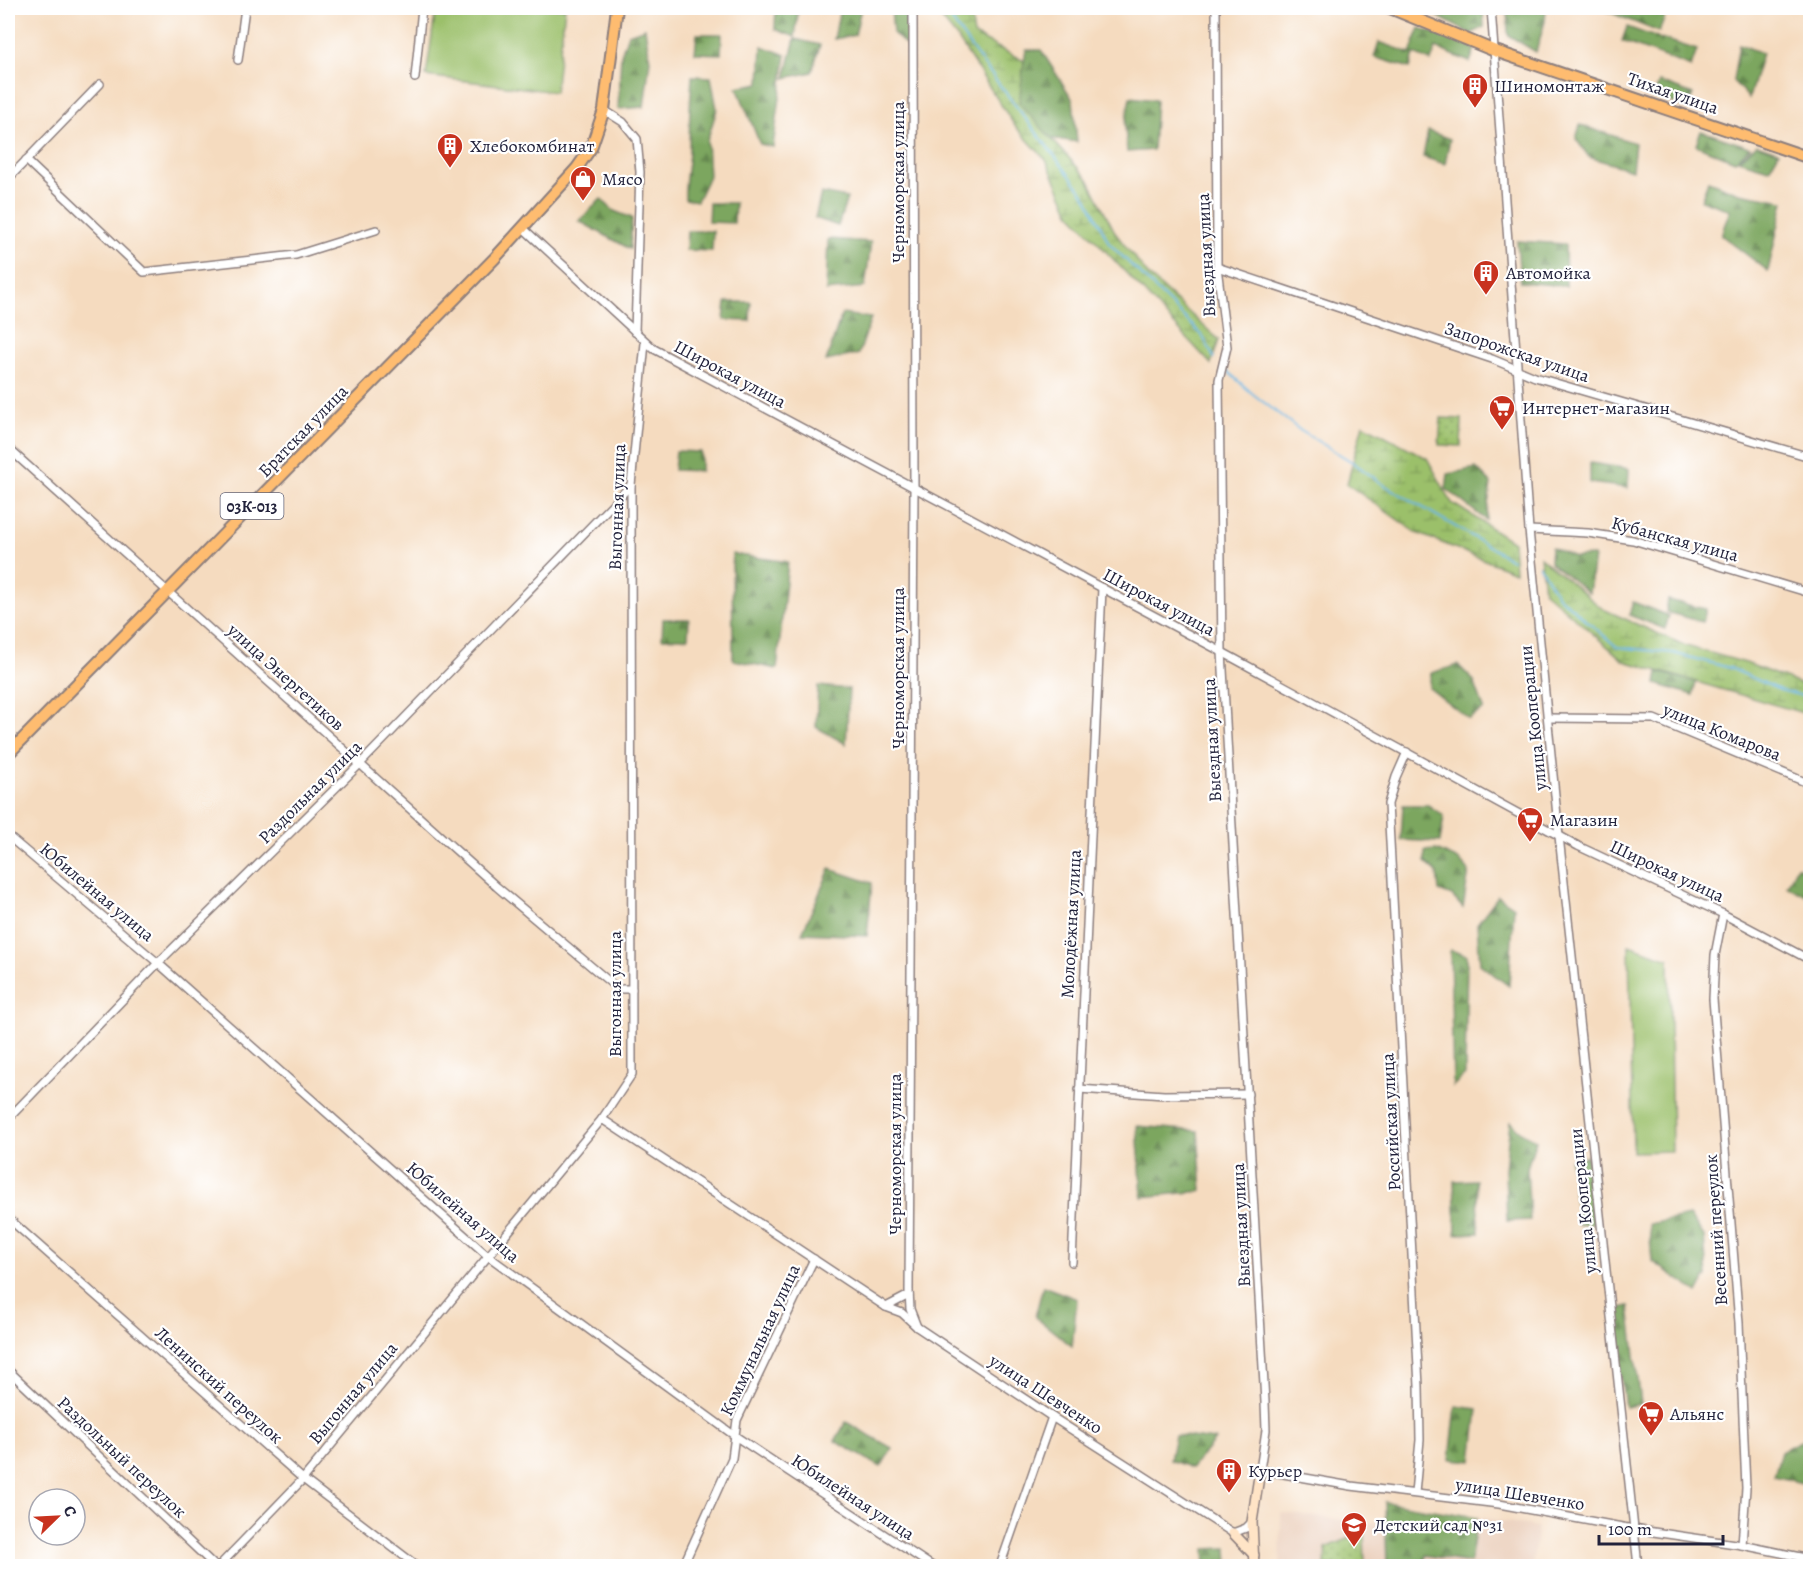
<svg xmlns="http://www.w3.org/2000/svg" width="1818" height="1574" font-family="Alegreya,serif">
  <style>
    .built { fill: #eaceb9 }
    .grass { fill: url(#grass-dots); stroke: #5e7152; stroke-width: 1.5 }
    .forest { fill: url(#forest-firs); stroke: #4f644c; stroke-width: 1.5 }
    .wetland { fill: url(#wetland-marsh); stroke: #5e7152; stroke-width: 1.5 }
    .garden { fill: #9bc06a; stroke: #5e7152; stroke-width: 1.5 }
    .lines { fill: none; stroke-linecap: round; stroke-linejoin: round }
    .stream { stroke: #6ab6e3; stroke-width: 2 }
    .street-casing { stroke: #8c7e7d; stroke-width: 10 }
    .secondary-casing { stroke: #8c7e7d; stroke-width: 12 }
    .primary-casing { stroke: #8c7e7d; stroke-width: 14 }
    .street { stroke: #fff; stroke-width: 7 }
    .secondary { stroke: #ffe4c6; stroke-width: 9 }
    .primary { stroke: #febc70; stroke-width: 10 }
    .labels { text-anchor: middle; stroke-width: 4.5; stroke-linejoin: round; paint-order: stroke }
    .shield { fill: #fff; stroke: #646476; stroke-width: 1.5 }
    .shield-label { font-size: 16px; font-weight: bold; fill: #22223b }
    .poi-label { font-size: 18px; fill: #22223b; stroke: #fff; text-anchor: start }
    .street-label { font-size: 18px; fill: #22223b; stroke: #fff }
  </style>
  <defs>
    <pattern id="grass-dots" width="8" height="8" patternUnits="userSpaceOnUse" patternTransform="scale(1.5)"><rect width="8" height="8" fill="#9bc06a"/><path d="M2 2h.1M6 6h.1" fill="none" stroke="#7e9c58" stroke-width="1.8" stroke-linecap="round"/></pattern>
    <pattern id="forest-firs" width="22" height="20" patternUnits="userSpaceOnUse" patternTransform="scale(1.5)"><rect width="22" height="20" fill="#7ca65e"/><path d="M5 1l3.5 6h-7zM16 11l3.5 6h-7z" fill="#65874f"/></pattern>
    <pattern id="wetland-marsh" width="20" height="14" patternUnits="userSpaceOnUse" patternTransform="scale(1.5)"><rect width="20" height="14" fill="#9bc06a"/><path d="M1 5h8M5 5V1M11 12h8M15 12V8" fill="none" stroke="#7e9c58"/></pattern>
  </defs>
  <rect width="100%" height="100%" fill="#fff"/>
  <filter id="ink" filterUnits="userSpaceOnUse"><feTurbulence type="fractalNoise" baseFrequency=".0167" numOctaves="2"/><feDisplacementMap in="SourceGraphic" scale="12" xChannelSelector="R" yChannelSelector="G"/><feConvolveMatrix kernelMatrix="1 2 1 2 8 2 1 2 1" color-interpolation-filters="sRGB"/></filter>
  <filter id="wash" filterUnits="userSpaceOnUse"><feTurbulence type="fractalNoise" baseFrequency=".008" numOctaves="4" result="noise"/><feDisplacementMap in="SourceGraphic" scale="24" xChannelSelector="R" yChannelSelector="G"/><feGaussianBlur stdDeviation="1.35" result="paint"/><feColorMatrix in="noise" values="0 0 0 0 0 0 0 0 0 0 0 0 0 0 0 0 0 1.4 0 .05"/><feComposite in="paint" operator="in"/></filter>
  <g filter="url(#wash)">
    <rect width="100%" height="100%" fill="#f5dbbf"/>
    <path class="built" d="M 1436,1510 L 1538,1527 L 1532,1566 L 1280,1566 L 1281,1513 L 1431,1529 Z"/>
    <g class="grass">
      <path d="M 1441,418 L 1462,419 L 1461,446 L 1439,445 Z"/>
      <path d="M 1364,1532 L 1365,1566 L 1325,1566 L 1326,1548 Z"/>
    </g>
    <g class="forest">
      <path d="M 776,8 L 787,8 L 798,13 L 795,37 L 775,29 Z"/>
      <path d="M 840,8 L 861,8 L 855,35 L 834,39 Z"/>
      <path d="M 891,8 L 907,8 L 908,47 L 893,33 Z"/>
      <path d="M 1446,8 L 1483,8 L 1484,27 L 1471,34 L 1437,16 Z"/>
      <path d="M 1507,8 L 1546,8 L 1545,21 L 1536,52 L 1508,35 Z"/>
      <path d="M 1599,8 L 1642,8 L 1665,17 L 1659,32 Z"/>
      <path d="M 1627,27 L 1661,39 L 1661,42 L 1663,39 L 1697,50 L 1691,67 L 1622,41 Z"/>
      <path d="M 645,28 L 650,60 L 644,107 L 618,109 L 621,55 L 628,34 Z"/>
      <path d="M 1420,28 L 1441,36 L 1442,34 L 1475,49 L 1470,62 L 1436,48 L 1431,61 L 1414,54 L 1410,68 L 1374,57 L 1379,42 L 1410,53 Z"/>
      <path d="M 697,34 L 722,34 L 721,54 L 695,53 Z"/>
      <path d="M 795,39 L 820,45 L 812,72 L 785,78 Z"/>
      <path d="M 1739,44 L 1762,53 L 1749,98 L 1733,81 Z"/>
      <path d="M 762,46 L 786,55 L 773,147 L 760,144 L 737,87 L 760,83 Z"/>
      <path d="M 1026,50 L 1041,50 L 1073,100 L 1077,142 L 1048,138 L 1017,102 Z"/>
      <path d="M 692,76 L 711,77 L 717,109 L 707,141 L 709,176 L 697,201 L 685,199 C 684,183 688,168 689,152 C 689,126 690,101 692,76 Z"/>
      <path d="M 1659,82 L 1693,94 L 1688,108 L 1654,96 Z"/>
      <path d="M 1130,97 L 1156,100 L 1153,150 L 1127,152 L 1125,125 Z"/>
      <path d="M 1580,125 L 1635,143 L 1632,170 L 1589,157 L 1576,139 Z"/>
      <path d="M 1428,131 L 1450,139 L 1445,164 L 1423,157 Z"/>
      <path d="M 1701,131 L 1750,147 L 1735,161 L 1696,145 Z"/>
      <path d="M 1757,144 L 1779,152 L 1769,169 L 1738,160 Z"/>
      <path d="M 1708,181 L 1739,193 L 1784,201 L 1768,271 L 1721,235 L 1730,210 L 1701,200 Z"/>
      <path d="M 821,193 L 847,198 L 838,226 L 815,218 Z"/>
      <path d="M 601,199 L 614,211 L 632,218 L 630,249 L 579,221 Z"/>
      <path d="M 709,203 L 735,203 L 734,223 L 708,222 Z"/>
      <path d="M 687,231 L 713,231 L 712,251 L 686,250 Z"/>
      <path d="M 828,239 L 871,242 L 865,287 L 826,291 Z"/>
      <path d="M 1517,241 L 1565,244 L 1566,286 L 1520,282 Z"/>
      <path d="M 726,302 L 751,302 L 750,321 L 724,320 Z"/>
      <path d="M 842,314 L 871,318 L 859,354 L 826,361 Z"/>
      <path d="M 676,451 L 701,452 L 701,471 L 674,470 Z"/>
      <path d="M 1590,463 L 1629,469 L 1628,488 L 1590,483 Z"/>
      <path d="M 1476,468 L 1491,483 L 1486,520 L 1446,489 L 1448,474 Z"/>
      <path d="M 1551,547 L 1575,557 L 1594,556 L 1589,593 L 1550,562 Z"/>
      <path d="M 732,554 L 788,562 L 777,669 L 733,660 Z"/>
      <path d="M 1668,600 L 1706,609 L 1703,622 L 1666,612 Z"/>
      <path d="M 1633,602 L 1669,616 L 1665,629 L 1629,615 Z"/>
      <path d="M 663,619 L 689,619 L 688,638 L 662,638 Z"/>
      <path d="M 1458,665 L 1474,681 L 1484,709 L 1469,719 L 1429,688 L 1431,673 Z"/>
      <path d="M 1658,672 L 1696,682 L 1693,695 L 1656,684 Z"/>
      <path d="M 818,686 L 849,689 L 846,744 L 816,727 Z"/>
      <path d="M 1403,805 L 1428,805 L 1444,816 L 1440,842 L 1401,840 Z"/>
      <path d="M 1436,850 L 1459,860 L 1469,871 L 1463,908 L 1452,896 L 1439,891 L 1437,873 L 1425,862 L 1425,851 Z"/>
      <path d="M 1797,866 L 1810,873 L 1810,898 L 1787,886 Z"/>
      <path d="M 830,869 L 872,883 L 867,936 L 802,933 Z"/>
      <path d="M 1498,896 L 1514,907 L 1509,986 L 1480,964 L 1477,924 Z"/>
      <path d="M 1450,950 L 1467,955 L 1465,1075 L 1453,1086 Z"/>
      <path d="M 1510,1122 L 1522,1133 L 1536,1140 L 1527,1168 L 1530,1220 L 1507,1221 L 1505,1169 Z"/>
      <path d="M 1137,1126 L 1198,1131 L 1202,1191 L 1142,1197 Z"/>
      <path d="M 1587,1156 L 1594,1223 L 1578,1225 L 1570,1160 Z"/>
      <path d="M 1476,1180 L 1479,1233 L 1456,1234 L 1454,1181 Z"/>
      <path d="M 1689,1216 L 1704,1236 L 1707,1276 L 1698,1293 L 1652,1261 L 1649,1224 Z"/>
      <path d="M 1043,1286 L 1077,1299 L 1072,1346 L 1035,1317 Z"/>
      <path d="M 1629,1306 L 1641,1404 L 1625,1407 L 1612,1310 Z"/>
      <path d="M 1456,1406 L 1478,1409 L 1472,1461 L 1450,1459 Z"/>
      <path d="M 846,1422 L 892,1448 L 881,1467 L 835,1441 Z"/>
      <path d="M 1175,1435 L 1215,1440 L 1192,1468 L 1170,1460 Z"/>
      <path d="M 1806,1438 L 1810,1440 L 1810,1485 L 1774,1476 L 1781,1451 Z"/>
      <path d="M 1385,1502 L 1477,1517 L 1470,1563 L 1426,1555 L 1423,1566 L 1387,1566 Z"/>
      <path d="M 1227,1548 L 1228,1566 L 1206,1566 L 1205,1549 Z"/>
    </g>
    <g class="wetland">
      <path d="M 933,8 L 960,8 L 971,16 L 974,35 L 1024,61 L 1019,103 L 1088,179 L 1116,234 L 1148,275 L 1219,340 L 1211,364 L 1071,214 L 1046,160 L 1015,126 L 958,39 Z"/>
      <path d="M 1363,424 L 1427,458 L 1452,503 L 1513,542 L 1515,572 L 1417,533 L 1347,484 Z"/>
      <path d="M 1540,557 L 1603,609 L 1686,646 L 1746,663 L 1810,688 L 1810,715 L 1624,661 L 1544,591 Z"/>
    </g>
    <g class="garden">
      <path d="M 436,8 L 565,8 L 555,92 L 426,76 Z"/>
      <path d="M 1629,945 L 1669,959 L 1672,1151 L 1633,1152 Z"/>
    </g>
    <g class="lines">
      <g class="stream">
        <path d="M 943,8 L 975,53 L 1087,198 L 1109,243 L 1202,335 L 1214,358"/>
        <path d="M 1226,370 L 1253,394 L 1301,431 L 1354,463 L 1381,483 L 1512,560"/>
        <path d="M 1539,565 L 1557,595 L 1617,647 L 1673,653 L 1730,668 L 1780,690 L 1810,698"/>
      </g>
    </g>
  </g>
  <g filter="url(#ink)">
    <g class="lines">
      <g class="street-casing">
        <g id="street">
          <path d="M 913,8 L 914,490 L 909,1291 L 910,1309 L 917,1327"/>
          <path d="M 1216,8 L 1217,267 L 1227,347 L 1219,380 L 1222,652 L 1265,1402 L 1266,1430 L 1260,1470 L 1351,1486 L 1499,1504 L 1633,1529 L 1742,1545 L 1810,1559"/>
          <path d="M 1491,8 L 1529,530 L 1559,836 L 1638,1566"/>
          <path d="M 238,60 L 245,8"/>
          <path d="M 415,78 L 422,8"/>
          <path d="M 604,110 L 623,122 L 637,139 L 640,172 L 635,332"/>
          <path d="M 26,160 L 144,272 L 296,255 L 376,230"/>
          <path d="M 8,179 L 100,84"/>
          <path d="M 523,228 L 654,349 L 1222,652 L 1578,846 L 1723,914 L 1810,960"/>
          <path d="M 1217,267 L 1492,359 L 1535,377 L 1810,457"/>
          <path d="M 8,448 L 497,887 L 618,989 L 632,989"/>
          <path d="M 1529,530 L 1588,533 L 1633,540 L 1810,593"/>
          <path d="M 1548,718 L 1654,719 L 1810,784"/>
          <path d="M 1407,752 L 1396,777 L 1388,804 L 1419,1386 L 1420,1440 L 1415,1493"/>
          <path d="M 8,836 L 158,963 L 488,1256 L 735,1436 L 932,1566"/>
          <path d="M 1723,914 L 1715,955 L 1713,999 L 1739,1323 L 1746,1488 L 1742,1545"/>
          <path d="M 1079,1089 L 1164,1095 L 1248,1094"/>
          <path d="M 8,1119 L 158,963 L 361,763 L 631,485"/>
          <path d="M 602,1119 L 886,1307 L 909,1295"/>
          <path d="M 8,1218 L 303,1479 L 417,1566"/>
          <path d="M 1072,1262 L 1102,588"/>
          <path d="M 886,1307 L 902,1313 L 917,1327 L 1052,1417 L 1233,1533 L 1246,1528 L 1252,1522"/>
          <path d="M 8,1370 L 215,1566"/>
          <path d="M 219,1566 L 303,1479 L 602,1119 L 632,1074 L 631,485 L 645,343"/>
          <path d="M 683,1566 L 732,1458 L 737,1420 L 814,1259"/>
          <path d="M 1000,1566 L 1052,1417"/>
        </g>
      </g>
      <g class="secondary-casing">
        <g id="secondary">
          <path d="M 1233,1533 L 1254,1555"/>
          <path d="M 1254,1566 L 1252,1522 L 1260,1470"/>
        </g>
      </g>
      <g class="primary-casing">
        <g id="primary">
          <path d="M 1390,8 L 1495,51 L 1810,158"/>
          <path d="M 8,754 L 495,258 L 577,168 L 591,148 L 604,110 L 617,8"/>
        </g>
      </g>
      <use href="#street" class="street"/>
      <use href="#secondary" class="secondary"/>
      <use href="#primary" class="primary"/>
    </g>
  </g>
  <defs>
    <g id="building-pin" transform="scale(1.35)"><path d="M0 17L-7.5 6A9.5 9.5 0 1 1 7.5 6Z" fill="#c8321e" stroke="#fff"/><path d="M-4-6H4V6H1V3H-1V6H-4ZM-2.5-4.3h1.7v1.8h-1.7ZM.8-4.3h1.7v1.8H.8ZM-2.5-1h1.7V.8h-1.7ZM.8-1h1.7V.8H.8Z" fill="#fff"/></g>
    <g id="shop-pin" transform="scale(1.35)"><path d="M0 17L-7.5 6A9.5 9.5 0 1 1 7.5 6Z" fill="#c8321e" stroke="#fff"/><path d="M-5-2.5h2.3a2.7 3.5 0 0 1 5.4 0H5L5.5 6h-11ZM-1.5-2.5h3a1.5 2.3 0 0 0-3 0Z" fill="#fff"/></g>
    <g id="supermarket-pin" transform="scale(1.35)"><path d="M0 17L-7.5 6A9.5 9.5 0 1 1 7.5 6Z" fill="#c8321e" stroke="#fff"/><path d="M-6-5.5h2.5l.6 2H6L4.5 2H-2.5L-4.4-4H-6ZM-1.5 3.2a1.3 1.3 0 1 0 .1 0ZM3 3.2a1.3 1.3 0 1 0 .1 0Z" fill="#fff"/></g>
    <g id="school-pin" transform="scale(1.35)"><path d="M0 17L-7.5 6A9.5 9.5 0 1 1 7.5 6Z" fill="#c8321e" stroke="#fff"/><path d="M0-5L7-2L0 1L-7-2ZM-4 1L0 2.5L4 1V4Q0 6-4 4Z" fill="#fff"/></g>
  </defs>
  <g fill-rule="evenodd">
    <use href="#building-pin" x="1475" y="86"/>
    <use href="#building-pin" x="450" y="146"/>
    <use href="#shop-pin" x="583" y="179"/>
    <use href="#building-pin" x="1486" y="273"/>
    <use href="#supermarket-pin" x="1502" y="408"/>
    <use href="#supermarket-pin" x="1530" y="820"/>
    <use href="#supermarket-pin" x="1651" y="1414"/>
    <use href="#building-pin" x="1229" y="1471"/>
    <use href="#school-pin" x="1354" y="1525"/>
  </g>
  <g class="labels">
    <rect class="shield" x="220.5" y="493" width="63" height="26" rx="4.5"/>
    <g class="shield-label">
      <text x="252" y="512">03К-013</text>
    </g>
    <g class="poi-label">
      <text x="1494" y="92">Шиномонтаж</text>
      <text x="470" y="152">Хлебокомбинат</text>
      <text x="602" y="185">Мясо</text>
      <text x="1506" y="279">Автомойка</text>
      <text x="1522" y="414">Интернет-магазин</text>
      <text x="1550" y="826">Магазин</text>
      <text x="1670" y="1420">Альянс</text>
      <text x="1248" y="1477">Курьер</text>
      <text x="1374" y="1531">Детский сад №31</text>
    </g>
    <g class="street-label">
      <text transform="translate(1673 93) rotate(19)" y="6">Тихая улица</text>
      <text transform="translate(898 182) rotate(-90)" y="6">Черноморская улица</text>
      <text transform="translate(1206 255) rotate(-93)" y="6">Выездная улица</text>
      <text transform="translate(1517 352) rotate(19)" y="6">Запорожская улица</text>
      <text transform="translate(730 374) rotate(28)" y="6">Широкая улица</text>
      <text transform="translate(303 431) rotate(-46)" y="6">Братская улица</text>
      <text transform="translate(617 507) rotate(-88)" y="6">Выгонная улица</text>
      <text transform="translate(1675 539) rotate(15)" y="6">Кубанская улица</text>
      <text transform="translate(1159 602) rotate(28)" y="6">Широкая улица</text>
      <text transform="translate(898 668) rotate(-90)" y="6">Черноморская улица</text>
      <text transform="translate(286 677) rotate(42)" y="6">улица Энергетиков</text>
      <text transform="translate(1533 718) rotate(-96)" y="6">улица Кооперации</text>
      <text transform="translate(1722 732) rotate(22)" y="6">улица Комарова</text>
      <text transform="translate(1212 740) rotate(-93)" y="6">Выездная улица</text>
      <text transform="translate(310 792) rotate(-45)" y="6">Раздольная улица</text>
      <text transform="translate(1667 871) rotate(25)" y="6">Широкая улица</text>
      <text transform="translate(97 892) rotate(40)" y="6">Юбилейная улица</text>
      <text transform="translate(1071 924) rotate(-87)" y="6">Молодёжная улица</text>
      <text transform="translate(615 994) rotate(-90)" y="6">Выгонная улица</text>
      <text transform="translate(1391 1122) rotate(-93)" y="6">Российская улица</text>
      <text transform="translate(895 1154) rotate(-90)" y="6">Черноморская улица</text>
      <text transform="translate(1583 1201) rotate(-96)" y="6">улица Кооперации</text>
      <text transform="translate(463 1212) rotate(41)" y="6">Юбилейная улица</text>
      <text transform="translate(1241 1225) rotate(-93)" y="6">Выездная улица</text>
      <text transform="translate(1716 1230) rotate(-94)" y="6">Весенний переулок</text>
      <text transform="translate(760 1340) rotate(-65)" y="6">Коммунальная улица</text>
      <text transform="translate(219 1385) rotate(42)" y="6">Ленинский переулок</text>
      <text transform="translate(353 1393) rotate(-50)" y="6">Выгонная улица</text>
      <text transform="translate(1046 1394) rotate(33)" y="6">улица Шевченко</text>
      <text transform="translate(122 1457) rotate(43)" y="6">Раздольный переулок</text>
      <text transform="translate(1520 1494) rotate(9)" y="6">улица Шевченко</text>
      <text transform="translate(853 1497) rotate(33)" y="6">Юбилейная улица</text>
    </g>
  </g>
  <rect width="1818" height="1574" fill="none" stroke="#fff" stroke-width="30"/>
  <g transform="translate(57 1517) rotate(66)"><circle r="28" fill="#ffffff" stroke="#a7a7b1" stroke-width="1.5"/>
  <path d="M0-4.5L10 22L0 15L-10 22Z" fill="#c8321e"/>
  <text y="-9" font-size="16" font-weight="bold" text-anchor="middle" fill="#22223b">С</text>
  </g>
  <path d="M1599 1535v9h124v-9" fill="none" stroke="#22223b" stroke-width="3"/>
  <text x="1608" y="1535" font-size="18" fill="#22223b" stroke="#ffffff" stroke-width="4.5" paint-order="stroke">100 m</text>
</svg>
